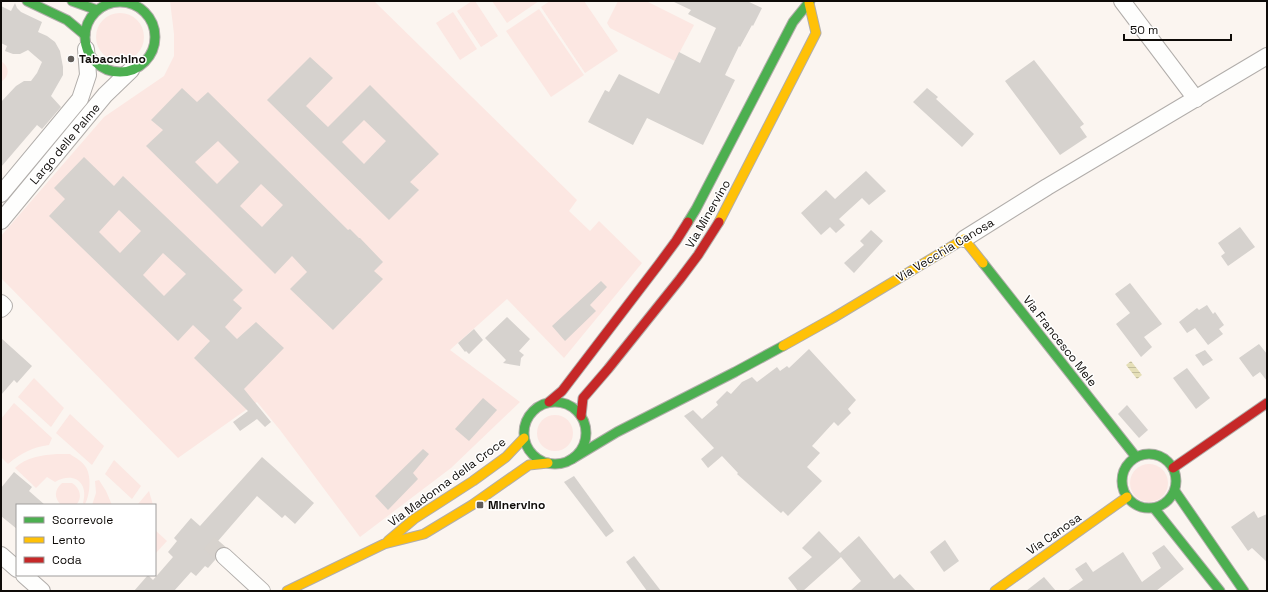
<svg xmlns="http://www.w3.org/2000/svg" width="1268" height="592" font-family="'Space Grotesk',sans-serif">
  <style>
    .green { fill: #fce7e2 }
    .water { fill: url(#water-rules) }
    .building { fill: #d6d2ce; fill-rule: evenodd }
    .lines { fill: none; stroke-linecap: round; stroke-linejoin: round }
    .street-tunnel { stroke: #d7d2cd; stroke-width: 16; stroke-dasharray: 16 8; stroke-linecap: butt }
    .street-casing { stroke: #b1adaa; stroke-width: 18 }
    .fast-casing { stroke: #b1adaa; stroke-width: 11 }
    .slow-casing { stroke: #b1adaa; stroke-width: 11 }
    .jam-casing { stroke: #b1adaa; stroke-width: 11 }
    .street { stroke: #fefefd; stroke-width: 16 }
    .fast { stroke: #4caf50; stroke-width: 9 }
    .slow { stroke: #ffc107; stroke-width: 9 }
    .jam { stroke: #c62828; stroke-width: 9 }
    .poi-dot { fill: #615d59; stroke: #fff; stroke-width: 1.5 }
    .labels { text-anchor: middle; stroke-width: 3; stroke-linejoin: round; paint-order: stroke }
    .poi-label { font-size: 12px; font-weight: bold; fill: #0e0b08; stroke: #fff; text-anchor: start }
    .street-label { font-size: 12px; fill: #0e0b08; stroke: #fff }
  </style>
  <defs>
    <pattern id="water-rules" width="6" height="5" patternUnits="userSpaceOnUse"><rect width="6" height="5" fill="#e5dfb7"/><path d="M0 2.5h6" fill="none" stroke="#c3be9c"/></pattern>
  </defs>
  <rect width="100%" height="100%" fill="#fbf5f0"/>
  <g class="green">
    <path d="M 170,1 L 374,1 L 577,200 L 569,211 L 590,231 L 599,221 L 642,263 L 564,358 L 507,299 L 450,350 L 520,402 L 451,468 L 360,537 L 280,430 L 257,402 L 178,458 L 1,278 L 1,236 L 104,117 L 164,76 L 174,56 L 174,34 Z"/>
    <path d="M 472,1 L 475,1 L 498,36 L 481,47 L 457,11 Z"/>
    <path d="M 492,1 L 539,1 L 507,23 Z"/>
    <path d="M 550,1 L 584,1 L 618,51 L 585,73 L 541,7 Z"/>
    <path d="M 618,1 L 646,1 L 694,25 L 675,61 L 610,28 L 607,23 Z"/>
    <path d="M 539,9 L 584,75 L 551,97 L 506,31 Z"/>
    <path d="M 453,12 L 477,49 L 460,60 L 436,23 Z"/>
    <circle cx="120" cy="37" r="24"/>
    <path d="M 1,61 C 10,67 10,76 1,82 Z"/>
    <path d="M 34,378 L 64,408 L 51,427 L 18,397 Z"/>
    <path d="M 14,403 L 52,438 L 49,445 C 33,447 21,453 8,464 L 1,457 L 1,419 Z"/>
    <path d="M 70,414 L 104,446 L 92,465 L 56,433 Z"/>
    <circle cx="555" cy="433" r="18"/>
    <path d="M 57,454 L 70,454 C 74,457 82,461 85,466 C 92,475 90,495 85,504 L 83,503 C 89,483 74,471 55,482 L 47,477 L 36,488 L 15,468 C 26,457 43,455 57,454 Z"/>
    <path d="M 114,460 L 141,486 L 132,499 L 105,474 Z"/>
    <circle cx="1149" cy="483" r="19"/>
    <path d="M 99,480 L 106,491 L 112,505 L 92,505 L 96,493 L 95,481 Z"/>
    <path d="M 62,483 L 72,483 C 80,488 83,498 76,505 L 61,505 C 54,498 54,490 62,483 Z"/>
    <path d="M 149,491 L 153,505 L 139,505 L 138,504 Z"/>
    <path d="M 155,530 L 167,541 L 155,554 Z"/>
  </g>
  <path class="water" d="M 1131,361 L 1142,375 L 1137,379 L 1126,365 Z"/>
  <g class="building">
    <path d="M 672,1 L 747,1 L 762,8 L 753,26 L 752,25 L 740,47 L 739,46 L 725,75 L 735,80 L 703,145 L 647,118 L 633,145 L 588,122 L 605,90 L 609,92 L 619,74 L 659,94 L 679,52 L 700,63 L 716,28 L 688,14 L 691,10 Z"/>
    <path d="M 15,3 L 17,8 L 21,12 L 42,22 L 38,32 L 47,36 L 55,42 L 60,51 L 63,67 L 63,75 L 51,96 L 61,107 L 42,129 L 37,125 L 1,167 L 1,102 L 16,86 L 24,81 L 31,81 L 37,73 L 42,62 L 28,50 L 20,54 L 13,54 L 5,51 L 7,46 L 1,43 L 1,6 L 11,11 Z"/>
    <path d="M 310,57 L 333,78 L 306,106 L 328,127 L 370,85 L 439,154 L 410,182 L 419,190 L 389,220 L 267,100 ZM 364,120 L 386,141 L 364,164 L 342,142 Z"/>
    <path d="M 1034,60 L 1084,124 L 1080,127 L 1087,137 L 1060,155 L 1005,81 Z"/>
    <path d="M 182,88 L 197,102 L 208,92 L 348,230 L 350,229 L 359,238 L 360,238 L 383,262 L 374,271 L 383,279 L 333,330 L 290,289 L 307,272 L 292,256 L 275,274 L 209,208 L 146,146 L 163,130 L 151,120 ZM 218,141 L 239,162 L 217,184 L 195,162 ZM 261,184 L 283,205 L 262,227 L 240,206 Z"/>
    <path d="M 927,88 L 938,97 L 936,99 L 974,134 L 962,147 L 913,102 Z"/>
    <path d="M 84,157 L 114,186 L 123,176 L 243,290 L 233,300 L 242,308 L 225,327 L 237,339 L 256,322 L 284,348 L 244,389 L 271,422 L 265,427 L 257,419 L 240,431 L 233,422 L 248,411 L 194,358 L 210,341 L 193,325 L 178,341 L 49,216 L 65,199 L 54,188 ZM 119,210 L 141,231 L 120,253 L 99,232 ZM 163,253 L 186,274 L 164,296 L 143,275 Z"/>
    <path d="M 866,171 L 886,191 L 869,205 L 862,198 L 839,219 L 845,225 L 836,233 L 830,227 L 821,235 L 801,213 L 826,190 L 835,199 Z"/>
    <path d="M 1240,227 L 1255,247 L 1228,266 L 1221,256 L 1225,253 L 1218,243 Z"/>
    <path d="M 871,230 L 883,241 L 854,273 L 844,263 L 864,245 L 860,241 Z"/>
    <path d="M 601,281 L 607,287 L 590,305 L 596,311 L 565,341 L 552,326 Z"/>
    <path d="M 1130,283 L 1162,324 L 1144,337 L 1152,347 L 1141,357 L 1116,324 L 1130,313 L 1115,294 Z"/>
    <path d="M 1207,305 L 1213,314 L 1215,312 L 1224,325 L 1219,329 L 1223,334 L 1208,345 L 1195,328 L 1187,333 L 1179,322 L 1197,308 L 1199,310 Z"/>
    <path d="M 507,317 L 530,339 L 519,351 L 524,355 L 521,358 L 520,366 L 503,363 L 506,360 L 485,338 Z"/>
    <path d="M 474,329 L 483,340 L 469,354 L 466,351 L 465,352 L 458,343 Z"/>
    <path d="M 1,338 L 32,366 L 17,383 L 14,380 L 1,395 Z"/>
    <path d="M 1259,344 L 1267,354 L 1267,381 L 1260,372 L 1253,377 L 1239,358 Z"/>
    <path d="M 809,349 L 856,400 L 848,409 L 851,413 L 838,426 L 834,422 L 812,446 L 820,453 L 807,467 L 822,481 L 788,516 L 783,511 L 781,513 L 737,474 L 738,473 L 722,456 L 708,468 L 701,459 L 714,448 L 684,416 L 693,410 L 702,419 L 718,405 L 716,402 L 727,391 L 731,394 L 742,382 L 752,377 L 757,382 L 777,367 L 780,371 L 787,366 L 789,368 Z"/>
    <path d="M 1205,350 L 1213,360 L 1203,366 L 1195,355 Z"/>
    <path d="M 1187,368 L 1210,398 L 1196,409 L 1173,378 Z"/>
    <path d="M 483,398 L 497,410 L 469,441 L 455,429 Z"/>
    <path d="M 1127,405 L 1148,430 L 1139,438 L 1118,414 Z"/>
    <path d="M 423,449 L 429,454 L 413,473 L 418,479 L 388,510 L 375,496 Z"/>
    <path d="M 262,457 L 314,503 L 295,524 L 285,515 L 282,518 L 257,496 L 218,541 L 224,547 L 221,547 L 217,550 L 215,554 L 215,560 L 208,568 L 205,566 L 196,576 L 191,572 L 174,591 L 134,591 L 148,575 L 153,580 L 173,557 L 168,552 L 177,541 L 174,538 L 191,518 L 200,526 Z"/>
    <path d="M 14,472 L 32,487 L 29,491 L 45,505 L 17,505 L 17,529 L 1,516 L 1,488 Z"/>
    <path d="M 574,476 L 614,531 L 606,537 L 564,482 Z"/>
    <path d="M 1254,511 L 1258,518 L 1267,514 L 1267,562 L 1252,548 L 1248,551 L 1231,527 Z"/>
    <path d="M 819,531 L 840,553 L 859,536 L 894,579 L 900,574 L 916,591 L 850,591 L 861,581 L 841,557 L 803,591 L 798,591 L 788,578 L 812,557 L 802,548 Z"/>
    <path d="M 945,540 L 959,561 L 944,572 L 930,552 Z"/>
    <path d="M 1164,545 L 1184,569 L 1156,591 L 1067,591 L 1083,580 L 1075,569 L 1086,562 L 1093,572 L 1123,552 L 1142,582 L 1161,568 L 1152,553 Z"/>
    <path d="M 634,556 L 661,591 L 647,591 L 626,562 Z"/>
    <path d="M 1044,577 L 1056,591 L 1026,591 Z"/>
  </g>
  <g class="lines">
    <path class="street-tunnel" d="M 209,543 L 224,556"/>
    <g class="street-casing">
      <g id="street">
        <path d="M 1122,1 L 1196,99"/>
        <path d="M 1,194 L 80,99 L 88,75 L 86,49"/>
        <path d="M 1,221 L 105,95 L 131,70"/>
        <path d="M 964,239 L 1047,187 L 1267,56"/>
        <path d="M 1,303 L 4,306 L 1,309"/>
        <path d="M 1,555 L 17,569"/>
        <path d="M 224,556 L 262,591"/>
        <path d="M 24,575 L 42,591"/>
      </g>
    </g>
    <g class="fast-casing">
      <g id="fast">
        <path d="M 27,1 L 67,20 L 85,35"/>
        <path d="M 72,1 L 97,10"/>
        <circle cx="120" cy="37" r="35"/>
        <path d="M 688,222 L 696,209 L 793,22 L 810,1"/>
        <path d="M 983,263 L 1136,457"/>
        <circle cx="555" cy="433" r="31"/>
        <circle cx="1149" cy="481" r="27"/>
        <path d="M 572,459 L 617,432 L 735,372 L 783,346"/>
        <path d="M 1175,491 L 1244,591"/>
        <path d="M 1154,508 L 1220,591"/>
      </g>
    </g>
    <g class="slow-casing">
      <g id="slow">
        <path d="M 719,222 L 816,33 L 809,3"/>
        <path d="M 783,346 L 833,318 L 964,239 L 983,263"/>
        <path d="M 388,541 L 414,519 L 473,481 L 506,457 L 524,438"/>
        <path d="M 287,591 L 384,544 L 424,534 L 472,505 L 529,465 L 548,463"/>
        <path d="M 995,591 L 1127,497"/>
      </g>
    </g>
    <g class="jam-casing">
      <g id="jam">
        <path d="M 549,402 L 562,391 L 659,264 L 676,241 L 688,222"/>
        <path d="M 581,416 L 583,398 L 608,369 L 680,279 L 698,255 L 719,222"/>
        <path d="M 1173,468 L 1267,403"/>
      </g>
    </g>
    <use href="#street" class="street"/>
    <use href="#fast" class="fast"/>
    <use href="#slow" class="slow"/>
    <use href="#jam" class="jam"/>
  </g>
  <g class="poi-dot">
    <circle cx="71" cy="59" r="4"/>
    <rect x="476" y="501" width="8" height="8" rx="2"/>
  </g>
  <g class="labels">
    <g class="poi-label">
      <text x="79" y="63">Tabacchino</text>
      <text x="488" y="509">Minervino</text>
    </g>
    <g class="street-label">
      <text transform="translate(65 144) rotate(-50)" y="4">Largo delle Palme</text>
      <text transform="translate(708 214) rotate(-60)" y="4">Via Minervino</text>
      <text transform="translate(945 250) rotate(-31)" y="4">Via Vecchia Canosa</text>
      <text transform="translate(1060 341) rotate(52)" y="4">Via Francesco Mele</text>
      <text transform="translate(447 482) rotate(-36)" y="4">Via Madonna della Croce</text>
      <text transform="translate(1054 534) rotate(-35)" y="4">Via Canosa</text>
    </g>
  </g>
  <rect width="1268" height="592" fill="none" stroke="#0e0b08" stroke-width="4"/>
  <rect x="16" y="504" width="140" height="72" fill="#ffffff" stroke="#9f9d9c"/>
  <rect x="24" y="517" width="20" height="6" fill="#4caf50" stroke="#9f9d9c"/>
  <text x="52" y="524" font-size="12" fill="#0e0b08">Scorrevole</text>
  <rect x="24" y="537" width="20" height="6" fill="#ffc107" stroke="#9f9d9c"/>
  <text x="52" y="544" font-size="12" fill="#0e0b08">Lento</text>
  <rect x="24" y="557" width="20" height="6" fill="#c62828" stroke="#9f9d9c"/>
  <text x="52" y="564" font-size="12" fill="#0e0b08">Coda</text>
  <path d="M1124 34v6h107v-6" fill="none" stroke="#0e0b08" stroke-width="2"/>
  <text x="1130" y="34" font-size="12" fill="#0e0b08" stroke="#ffffff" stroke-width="3" paint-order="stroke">50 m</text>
</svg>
